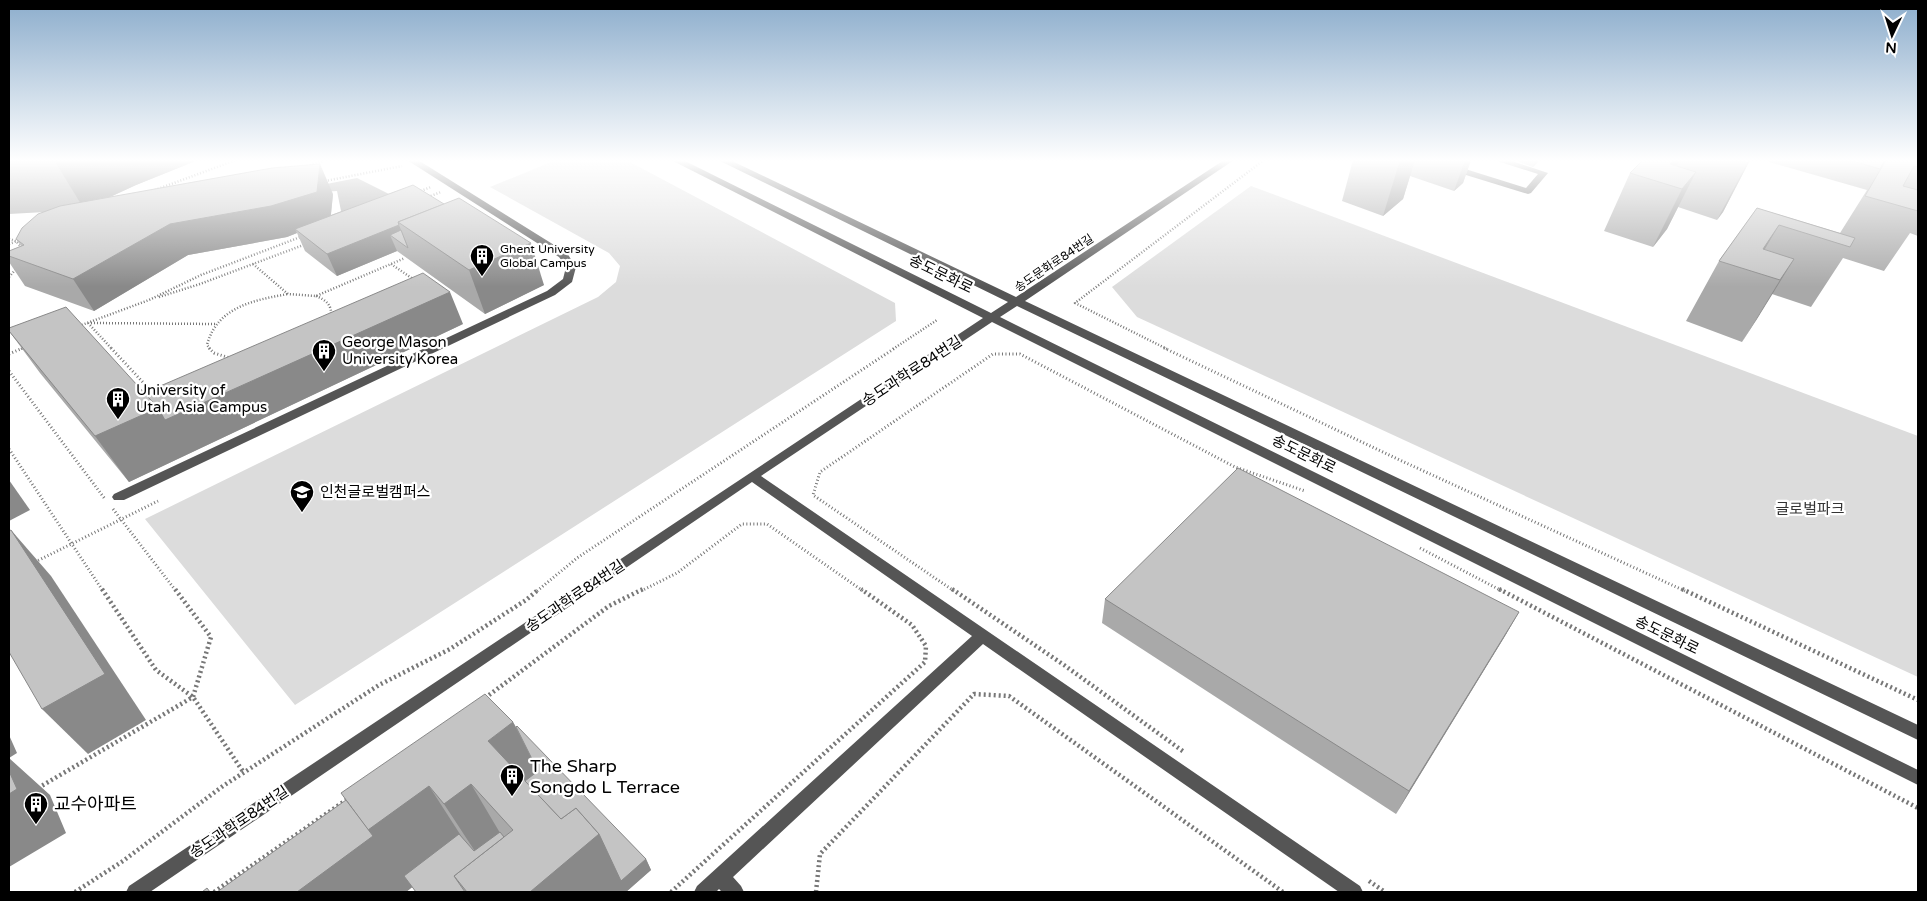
<svg xmlns="http://www.w3.org/2000/svg" width="1927" height="901" font-family="'Varela Round','Noto Sans KR',sans-serif">
  <style>
    .green { fill: #dcdcdc }
    .water { fill: #a3a3a3 }
    .lines { fill: none; stroke-linecap: round; stroke-linejoin: round }
    .path-far2 { stroke: #777; stroke-width: 2.5; stroke-dasharray: 1 2; stroke-linecap: butt }
    .path-far1 { stroke: #777; stroke-width: 3; stroke-dasharray: 1 2.5; stroke-linecap: butt }
    .path { stroke: #777; stroke-width: 4.5; stroke-dasharray: 2 3; stroke-linecap: butt }
    .minor { fill: #555; fill-rule: evenodd }
    .wall { fill: #a9a9a9 }
    .shaded-wall { fill: #898989 }
    .building { fill: #c4c4c4; stroke: #898989 }
    .labels { text-anchor: middle; stroke-width: 4.5; stroke-linejoin: round; paint-order: stroke }
    .far-poi-label { font-size: 12px; fill: #000; stroke: #fff; text-anchor: start }
    .far-street-label { font-size: 12px; fill: #000; stroke: #fff }
    .street-label { font-size: 15px; fill: #000; stroke: #fff }
    .poi-label { font-size: 15px; fill: #000; stroke: #fff; text-anchor: start }
    .park-label { font-size: 15px; fill: #333; stroke: #fff }
    .near-poi-label { font-size: 18px; fill: #000; stroke: #fff; text-anchor: start }
  </style>
  <rect width="100%" height="100%" fill="#fff"/>
  <g class="green">
    <path d="M 556,160 L 626,160 L 895,303 L 896,321 L 295,705 L 145,519 L 598,297 L 616,282 L 620,266 L 609,253 L 490,187 Z"/>
    <path d="M 1251,186 L 1918,436 L 1918,677 L 1137,317 L 1112,287 Z"/>
  </g>
  <path class="water" d="M 357,178 L 393,196 L 342,216 L 337,191 L 292,194 L 291,191 Z"/>
  <g class="lines">
    <g class="path-far2">
      <path d="M 307,166 L 327,160"/>
      <path d="M 325,181 L 402,166"/>
      <path d="M 155,190 L 236,160"/>
      <path d="M 418,192 L 431,187"/>
      <path d="M 428,197 L 441,192"/>
      <path d="M 9,239 L 16,241 L 22,248"/>
      <path d="M 9,244 L 20,240"/>
      <path d="M 253,264 L 288,294 L 316,296 L 405,258"/>
      <path d="M 391,264 L 413,279"/>
      <path d="M 9,277 L 16,269"/>
      <path d="M 316,296 C 326,300 332,305 331,316"/>
      <path d="M 159,297 L 200,284 L 306,244"/>
      <path d="M 88,323 L 112,349"/>
      <path d="M 91,323 L 215,324"/>
      <path d="M 79,326 L 149,300 L 201,275 L 303,236"/>
      <path d="M 21,349 L 25,347"/>
      <path d="M 210,349 L 207,345 C 217,307 254,300 288,294"/>
      <path d="M 893,349 L 937,320"/>
      <path d="M 1167,349 L 1075,303 L 1264,160"/>
    </g>
    <g class="path-far1">
      <path d="M 111,348 L 152,392"/>
      <path d="M 209,348 L 214,353 L 230,358"/>
      <path d="M 1164,348 L 1404,462 L 1685,591"/>
      <path d="M 9,354 L 23,348"/>
      <path d="M 9,371 L 105,499"/>
      <path d="M 9,449 L 103,591"/>
      <path d="M 113,509 L 176,591"/>
      <path d="M 1420,548 L 1502,591"/>
      <path d="M 35,562 L 158,501"/>
      <path d="M 537,591 L 577,558 L 895,348"/>
      <path d="M 641,591 L 677,573 L 742,524 L 767,524 L 863,591"/>
      <path d="M 954,591 L 813,495 L 820,472 L 993,354 L 1020,354 L 1235,467 L 1305,491"/>
    </g>
    <g class="path">
      <path d="M 102,589 L 156,670 L 193,697 L 244,773"/>
      <path d="M 952,589 L 1064,665 L 1184,752"/>
      <path d="M 1499,589 L 1918,808"/>
      <path d="M 1682,589 L 1918,700"/>
      <path d="M 485,698 L 609,606 L 643,589"/>
      <path d="M 38,788 L 193,697 L 211,637 L 175,589"/>
      <path d="M 1369,881 L 1385,892"/>
      <path d="M 75,892 L 123,861 L 223,786 L 379,685 L 450,649 L 526,600 L 539,589"/>
      <path d="M 214,892 L 349,798"/>
      <path d="M 671,892 L 925,662 L 926,646 L 912,625 L 861,589"/>
      <path d="M 816,892 L 820,854 L 974,694 L 1009,696 L 1283,892"/>
    </g>
    <g class="minor">
      <path d="M 407,160 L 418,160 L 567,253 L 576,267 L 572,282 L 555,295 L 124,500 L 114,500 L 112,497 L 114,494 L 547,291 L 563,279 L 566,267 L 559,257 Z"/>
      <path d="M 671,160 L 683,160 L 991,313 L 1008,302 L 718,160 L 730,160 L 1016,297 L 1224,160 L 1234,160 L 1025,301 L 1918,725 L 1918,740 L 1017,306 L 1000,317 L 1918,770 L 1918,785 L 992,322 L 761,476 L 1360,886 L 1363,892 L 1339,892 L 983,644 L 733,877 L 741,886 L 744,892 L 722,892 L 719,889 L 716,892 L 694,892 L 697,886 L 972,636 L 752,482 L 150,892 L 126,892 L 129,886 L 983,318 Z"/>
      <path d="M 1444,160 L 1453,160 L 1459,167 L 1526,188 L 1538,174 L 1494,160 L 1509,160 L 1548,173 L 1531,193 L 1528,194 L 1453,171 Z"/>
    </g>
  </g>
  <g class="wall">
    <path d="M 9,160 L 198,160 L 136,185 L 110,197 L 333,194 L 331,215 L 413,185 L 544,285 L 485,314 L 397,251 L 337,276 L 305,251 L 297,233 L 287,237 L 188,255 L 94,311 L 25,286 L 9,262 L 9,251 L 21,246 L 16,239 L 45,212 L 9,214 Z"/>
    <path d="M 1353,160 L 1471,160 L 1463,183 L 1454,191 L 1410,176 L 1403,199 L 1383,216 L 1342,201 Z"/>
    <path d="M 1513,160 L 1540,160 L 1533,167 Z"/>
    <path d="M 1643,160 L 1750,160 L 1723,212 L 1717,220 L 1678,207 L 1667,229 L 1653,247 L 1604,231 L 1630,173 Z"/>
    <path d="M 1762,160 L 1918,160 L 1918,236 L 1910,233 L 1884,271 L 1843,258 L 1811,307 L 1772,294 L 1742,342 L 1686,321 L 1719,261 L 1757,208 L 1840,233 L 1867,190 Z"/>
    <path d="M 463,324 L 129,482 L 40,373 L 9,331 L 144,393 Z"/>
    <path d="M 1105,599 L 1519,612 L 1505,636 L 1396,814 L 1102,623 Z"/>
    <path d="M 513,722 L 516,727 L 646,859 L 651,870 L 626,892 L 416,892 L 412,887 L 406,892 L 217,892 Z"/>
  </g>
  <g class="shaded-wall">
    <path d="M 54,160 L 198,160 L 136,185 L 84,209 Z"/>
    <path d="M 1400,160 L 1415,160 L 1403,199 L 1383,216 Z"/>
    <path d="M 1465,160 L 1471,160 L 1463,183 L 1454,191 Z"/>
    <path d="M 1536,160 L 1540,160 L 1533,167 Z"/>
    <path d="M 1674,160 L 1680,160 L 1668,184 L 1670,164 Z"/>
    <path d="M 1749,160 L 1750,160 L 1723,212 L 1717,220 Z"/>
    <path d="M 320,164 L 333,194 L 330,222 L 295,229 L 297,233 L 287,237 L 188,255 L 94,311 L 73,279 L 170,224 Z"/>
    <path d="M 1696,172 L 1667,229 L 1653,247 L 1682,189 Z"/>
    <path d="M 399,225 L 408,247 L 390,235 L 397,251 L 337,276 L 327,254 Z"/>
    <path d="M 1779,225 L 1752,271 L 1763,249 Z"/>
    <path d="M 531,243 L 544,285 L 485,314 L 469,270 Z"/>
    <path d="M 1794,259 L 1757,319 L 1742,342 L 1780,280 Z"/>
    <path d="M 450,292 L 463,324 L 129,482 L 95,436 L 158,408 Z"/>
    <path d="M 9,480 L 30,510 L 9,521 Z"/>
    <path d="M 11,530 L 51,576 L 146,720 L 88,754 L 42,709 Z"/>
    <path d="M 1519,612 L 1505,636 L 1396,814 L 1409,791 Z"/>
    <path d="M 513,722 L 544,783 L 471,784 L 506,843 L 482,862 L 444,804 L 488,741 Z"/>
    <path d="M 9,735 L 17,753 L 9,758 L 50,795 L 66,833 L 9,867 Z"/>
    <path d="M 429,786 L 467,845 L 406,892 L 297,892 L 346,800 Z"/>
    <path d="M 599,834 L 646,859 L 651,870 L 626,892 L 521,892 Z"/>
  </g>
  <g class="building">
    <path d="M 1643,160 L 1674,160 L 1670,164 L 1696,172 L 1682,189 L 1630,173 Z"/>
    <path d="M 1740,160 L 1749,160 L 1748,163 Z"/>
    <path d="M 1849,160 L 1885,160 L 1880,169 Z"/>
    <path d="M 1886,160 L 1918,160 L 1918,167 L 1914,166 L 1903,186 L 1918,190 L 1918,211 L 1865,196 Z"/>
    <path d="M 320,164 L 317,192 L 271,206 L 170,224 L 73,279 L 9,256 L 9,251 L 24,245 L 16,239 L 22,228 L 38,214 L 60,206 L 272,168 Z"/>
    <path d="M 413,185 L 444,204 L 398,222 L 399,225 L 327,254 L 295,229 Z"/>
    <path d="M 459,198 L 531,243 L 469,270 L 398,222 Z"/>
    <path d="M 1757,208 L 1855,238 L 1850,247 L 1779,225 L 1763,249 L 1794,259 L 1780,280 L 1719,261 Z"/>
    <path d="M 401,230 L 408,248 L 390,235 Z"/>
    <path d="M 423,273 L 450,292 L 165,420 L 158,408 L 144,393 Z"/>
    <path d="M 66,307 L 158,408 L 95,436 L 9,331 L 9,328 Z"/>
    <path d="M 1238,468 L 1519,612 L 1409,791 L 1105,599 Z"/>
    <path d="M 11,530 L 105,674 L 42,709 L 9,652 L 9,531 Z"/>
    <path d="M 485,694 L 513,722 L 488,741 L 561,819 L 576,808 L 599,834 L 530,892 L 467,892 L 454,876 L 513,830 L 471,784 L 444,804 L 429,786 L 368,830 L 341,793 Z"/>
    <path d="M 517,726 L 646,859 L 621,881 L 599,834 L 576,808 L 561,819 L 525,781 L 538,771 L 516,727 Z"/>
    <path d="M 9,771 L 17,789 L 9,794 Z"/>
    <path d="M 346,800 L 373,836 L 297,892 L 217,892 Z"/>
    <path d="M 500,832 L 504,837 L 454,876 L 465,892 L 416,892 L 404,876 L 459,834 L 474,851 Z"/>
    <path d="M 207,888 L 210,892 L 202,892 Z"/>
  </g>
  <linearGradient id="sky" x2="0" y2="1"><stop stop-color="#8cadcc"/><stop offset="0.56" stop-color="#fff"/><stop offset="1" stop-color="#fff" stop-opacity="0"/></linearGradient>
  <rect width="1927" height="287" fill="url(#sky)"/>
  <defs>
    <g id="building-pin" transform="scale(1.25)"><path d="M0 17L-7.5 6A9.5 9.5 0 1 1 7.5 6Z" fill="#000" stroke="#fff"/><path d="M-4-6H4V6H1V3H-1V6H-4ZM-2.5-4.3h1.7v1.8h-1.7ZM.8-4.3h1.7v1.8H.8ZM-2.5-1h1.7V.8h-1.7ZM.8-1h1.7V.8H.8Z" fill="#fff"/></g>
    <g id="university-pin" transform="scale(1.25)"><path d="M0 17L-7.5 6A9.5 9.5 0 1 1 7.5 6Z" fill="#000" stroke="#fff"/><path d="M0-5L7-2L0 1L-7-2ZM-4 1L0 2.5L4 1V4Q0 6-4 4Z" fill="#fff"/></g>
  </defs>
  <g fill-rule="evenodd">
    <use href="#building-pin" x="482" y="256"/>
    <use href="#building-pin" x="324" y="351"/>
    <use href="#building-pin" x="118" y="399"/>
    <use href="#university-pin" x="302" y="492"/>
    <use href="#building-pin" x="512" y="776"/>
    <use href="#building-pin" x="36" y="804"/>
  </g>
  <g class="labels">
    <g class="far-poi-label">
      <text x="500" y="253">Ghent University<tspan x="500" dy="14">Global Campus</tspan></text>
    </g>
    <g class="far-street-label">
      <text transform="translate(1054 263) rotate(-34)" y="4">송도문화로84번길</text>
    </g>
    <g class="street-label">
      <text transform="translate(941 274) rotate(26)" y="5">송도문화로</text>
      <text transform="translate(912 371) rotate(-33)" y="5">송도과학로84번길</text>
      <text transform="translate(1304 454) rotate(26)" y="5">송도문화로</text>
      <text transform="translate(575 596) rotate(-34)" y="5">송도과학로84번길</text>
      <text transform="translate(1667 635) rotate(26)" y="5">송도문화로</text>
      <text transform="translate(239 822) rotate(-34)" y="5">송도과학로84번길</text>
    </g>
    <g class="poi-label">
      <text x="342" y="347">George Mason<tspan x="342" dy="17">University Korea</tspan></text>
      <text x="136" y="395">University of<tspan x="136" dy="17">Utah Asia Campus</tspan></text>
      <text x="320" y="497">인천글로벌캠퍼스</text>
    </g>
    <g class="park-label">
      <text x="1810" y="514">글로벌파크</text>
    </g>
    <g class="near-poi-label">
      <text x="530" y="772">The Sharp<tspan x="530" dy="21">Songdo L Terrace</tspan></text>
      <text x="54" y="810">교수아파트</text>
    </g>
  </g>
  <rect width="1927" height="901" fill="none" stroke="#000000" stroke-width="20"/>
  <g transform="translate(1892 35) rotate(184)" stroke="#ffffff" stroke-width="4" paint-order="stroke">
  <path d="M0-4L9 19L0 12L-9 19Z" fill="#000000"/>
  <text y="-8" font-size="14" font-weight="bold" text-anchor="middle" fill="#000000">N</text>
  </g>
</svg>
